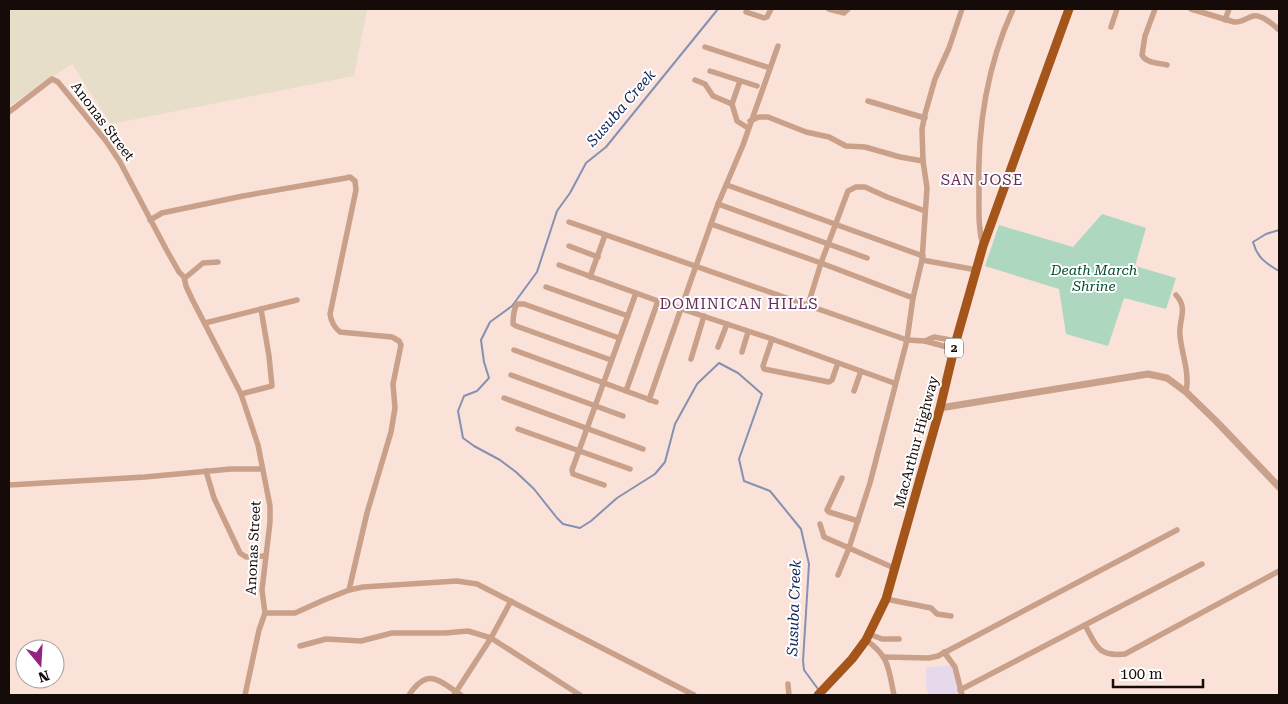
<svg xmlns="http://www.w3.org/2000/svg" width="1288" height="704" font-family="'Roboto Serif',serif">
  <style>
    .industrial { fill: #e6dec8 }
    .education { fill: #e6d9ec }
    .green { fill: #add7bf }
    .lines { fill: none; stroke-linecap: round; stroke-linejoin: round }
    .stream { stroke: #8591b2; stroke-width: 2 }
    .minor { stroke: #c9a089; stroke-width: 5.5 }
    .tertiary { stroke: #c9a089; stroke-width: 7 }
    .trunk { stroke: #a3551a; stroke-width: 9 }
    .labels { text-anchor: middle; stroke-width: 4; stroke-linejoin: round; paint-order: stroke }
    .shield { fill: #fff; stroke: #5b5452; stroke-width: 1 }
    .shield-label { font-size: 12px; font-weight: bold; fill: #150b08 }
    .street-label { font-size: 14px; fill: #150b08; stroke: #fff }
    .park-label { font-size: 14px; font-style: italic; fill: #024a2f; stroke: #fff }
    .water-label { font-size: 15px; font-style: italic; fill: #10255b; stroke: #fff }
    .neighbourhood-label { font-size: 15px; letter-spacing: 1px; fill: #642d5a; stroke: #fff }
  </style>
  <rect width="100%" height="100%" fill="#fbe2d8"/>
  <path class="industrial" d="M 9,9 L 367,9 L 354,76 L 111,124 L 72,64 L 9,106 Z"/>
  <path class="education" d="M 952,666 L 961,695 L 929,695 L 926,687 L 926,667 Z"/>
  <path class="green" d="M 1102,214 L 1146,228 L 1135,266 L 1176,278 L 1166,309 L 1124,298 L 1108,346 L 1066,334 L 1059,289 L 985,266 L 999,225 L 1073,247 Z"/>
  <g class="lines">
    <g class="stream">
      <path d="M 718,9 L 606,147 L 586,163 L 570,193 L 557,211 L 537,272 L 512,306 L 490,322 L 481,340 L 484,362 L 489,378 L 477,391 L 464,396 L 458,411 L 463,438 L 474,446 L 500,460 L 516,472 L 534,489 L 557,518 L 563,524 L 580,528 L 591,521 L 617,498 L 655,474 L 665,462 L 675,424 L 697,384 L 719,363 L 738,373 L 762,394 L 739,459 L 744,481 L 770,491 L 801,529 L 809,564 L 803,661 L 804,670 L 818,689"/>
      <path d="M 1279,230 L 1266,234 L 1253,242 C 1257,257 1265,263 1279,271"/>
    </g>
    <g class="minor">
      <path d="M 829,9 L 844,13 L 848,9"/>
      <path d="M 1155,9 L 1145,36 L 1142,55 C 1146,63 1158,63 1167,65"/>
      <path d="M 1191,9 L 1234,22 C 1242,23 1246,18 1253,16 C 1261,14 1274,25 1279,30"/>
      <path d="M 746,12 L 764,18 L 767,17 L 771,9"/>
      <path d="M 1225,20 L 1229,9"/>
      <path d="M 1111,27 L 1117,9"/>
      <path d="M 705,47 L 770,68"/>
      <path d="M 710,71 L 757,86"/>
      <path d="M 695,80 L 705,84 L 713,96 L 732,104 L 737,121 L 748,128"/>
      <path d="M 868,101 L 925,118"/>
      <path d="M 732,104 L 740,81"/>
      <path d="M 9,112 L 52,79 L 58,82 L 106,141 L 120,162 L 166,249 L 179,272 L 184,277 L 186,286 L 192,299 L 241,394 L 258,445 L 270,506 L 270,522 L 262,590 L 265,613 L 295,613 L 324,600 L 349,590 L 363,587 L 457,581 L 477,584 L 694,695"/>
      <path d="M 750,121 L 759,117 L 768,117 L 806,132 L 829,137 L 846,146 L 865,147 L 900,157 L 923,161 L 927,188 L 922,260 L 913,298 L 907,340 L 870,483 L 849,548 L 824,537 L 820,524"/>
      <path d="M 923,161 L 922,129 L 925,114 L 935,79 L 949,48 L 962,9"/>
      <path d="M 727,185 L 923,256"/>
      <path d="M 718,204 L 867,258"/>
      <path d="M 150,220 L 162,213 L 243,196 L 346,178 L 350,177 L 355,181 L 356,190 L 330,314 C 331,322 334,327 340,332 L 392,337 L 399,341 L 401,345 L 393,384 L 395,408 L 391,432 L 367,513 L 349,590"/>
      <path d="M 569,222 L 907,340 L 925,341 L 954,349"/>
      <path d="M 711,224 L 821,263 L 913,298"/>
      <path d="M 569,246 L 598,257"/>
      <path d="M 983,246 C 978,228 979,211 979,192 C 977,128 986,68 1013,9"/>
      <path d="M 922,260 L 977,270"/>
      <path d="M 559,265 L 658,301 L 772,339 L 894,383"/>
      <path d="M 590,277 L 605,235"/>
      <path d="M 185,278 L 203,263 L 218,262"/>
      <path d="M 546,287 L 628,316"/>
      <path d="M 1176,295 C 1189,309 1178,320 1180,336 C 1182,355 1190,373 1186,392"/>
      <path d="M 808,305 L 821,263 L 848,191 L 856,187 L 865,187 L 887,197 L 925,211"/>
      <path d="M 205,323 L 297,300"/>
      <path d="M 772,339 L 763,366 L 764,369 L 829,382 L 832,380 L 838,363"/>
      <path d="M 925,341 L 934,337 L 956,341"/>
      <path d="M 718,347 L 727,324"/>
      <path d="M 514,350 L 656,402"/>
      <path d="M 742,352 L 748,332"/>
      <path d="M 691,359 L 704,316"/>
      <path d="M 611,360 L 516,326 L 513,324 C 513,318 514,309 517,304 L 524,304 L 619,338"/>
      <path d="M 511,375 L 623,416"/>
      <path d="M 626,391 L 658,301"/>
      <path d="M 854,391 L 861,371"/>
      <path d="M 241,394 L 272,386 L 269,356 L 261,309"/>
      <path d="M 504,398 L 643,449"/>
      <path d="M 649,400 L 691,280 L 718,204 L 743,145 L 778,46"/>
      <path d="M 518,429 L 630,469"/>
      <path d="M 206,471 L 214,498 L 240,553 L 246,557 L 265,556"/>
      <path d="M 842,478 L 827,510 L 829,512 L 858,521"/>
      <path d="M 9,485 L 145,477 L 231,469 L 262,469"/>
      <path d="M 604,485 L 573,474 L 572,470 L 636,293"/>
      <path d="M 838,575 L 849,548 L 894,568"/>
      <path d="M 886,599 L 931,608 L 937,614 L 951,616"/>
      <path d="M 1085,625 C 1096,646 1098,657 1125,654 L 1279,571"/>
      <path d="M 869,634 L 882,639 L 899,639"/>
      <path d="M 866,640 C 890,657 888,668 894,695"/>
      <path d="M 300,646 L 326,639 L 361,641 L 392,633 L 445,633 L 468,631 L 491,638 L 580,695"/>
      <path d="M 944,652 L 955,667 L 962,695"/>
      <path d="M 885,657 L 929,658 L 938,656 L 1177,530"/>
      <path d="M 788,684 L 789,695"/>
      <path d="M 960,690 L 1202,564"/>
      <path d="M 245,695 L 259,630 L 265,613"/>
      <path d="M 409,695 C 428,667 438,680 461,695"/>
      <path d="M 454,695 L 491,638 L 511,601"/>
    </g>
    <path class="tertiary" d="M 940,408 L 1148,374 L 1167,378 L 1186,392 L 1216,421 L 1279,487"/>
    <path class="trunk" d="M 818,695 L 852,659 L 866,640 L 886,599 L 940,408 L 956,341 L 983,246 L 1069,9"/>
  </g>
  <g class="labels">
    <rect class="shield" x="945" y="338.5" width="18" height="19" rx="4"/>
    <g class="shield-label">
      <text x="954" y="352">2</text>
    </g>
    <g class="street-label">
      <text transform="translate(103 121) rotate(53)" y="5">Anonas Street</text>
      <text transform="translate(916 442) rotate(-75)" y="5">MacArthur Highway</text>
      <text transform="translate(253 548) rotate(-87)" y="5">Anonas Street</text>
    </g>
    <g class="park-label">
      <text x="1094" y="275">Death March<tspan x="1094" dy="16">Shrine</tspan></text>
    </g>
    <g class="water-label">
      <text transform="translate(621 108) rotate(-49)" y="5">Susuba Creek</text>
      <text transform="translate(794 608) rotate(-88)" y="5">Susuba Creek</text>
    </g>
    <g class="neighbourhood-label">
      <text x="982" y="185">SAN JOSE</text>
      <text x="739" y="309">DOMINICAN HILLS</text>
    </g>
  </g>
  <rect width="1288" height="704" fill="none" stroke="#150b08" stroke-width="20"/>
  <g transform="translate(40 664) rotate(162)"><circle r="24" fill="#ffffff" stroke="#a19d9c"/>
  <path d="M0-4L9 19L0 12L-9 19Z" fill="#932383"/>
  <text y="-8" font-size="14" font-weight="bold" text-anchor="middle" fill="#150b08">N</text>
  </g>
  <path d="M1113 679v8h90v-8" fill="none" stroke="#150b08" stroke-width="2.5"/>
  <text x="1120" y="679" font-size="15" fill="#150b08" stroke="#ffffff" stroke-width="4" paint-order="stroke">100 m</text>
</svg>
